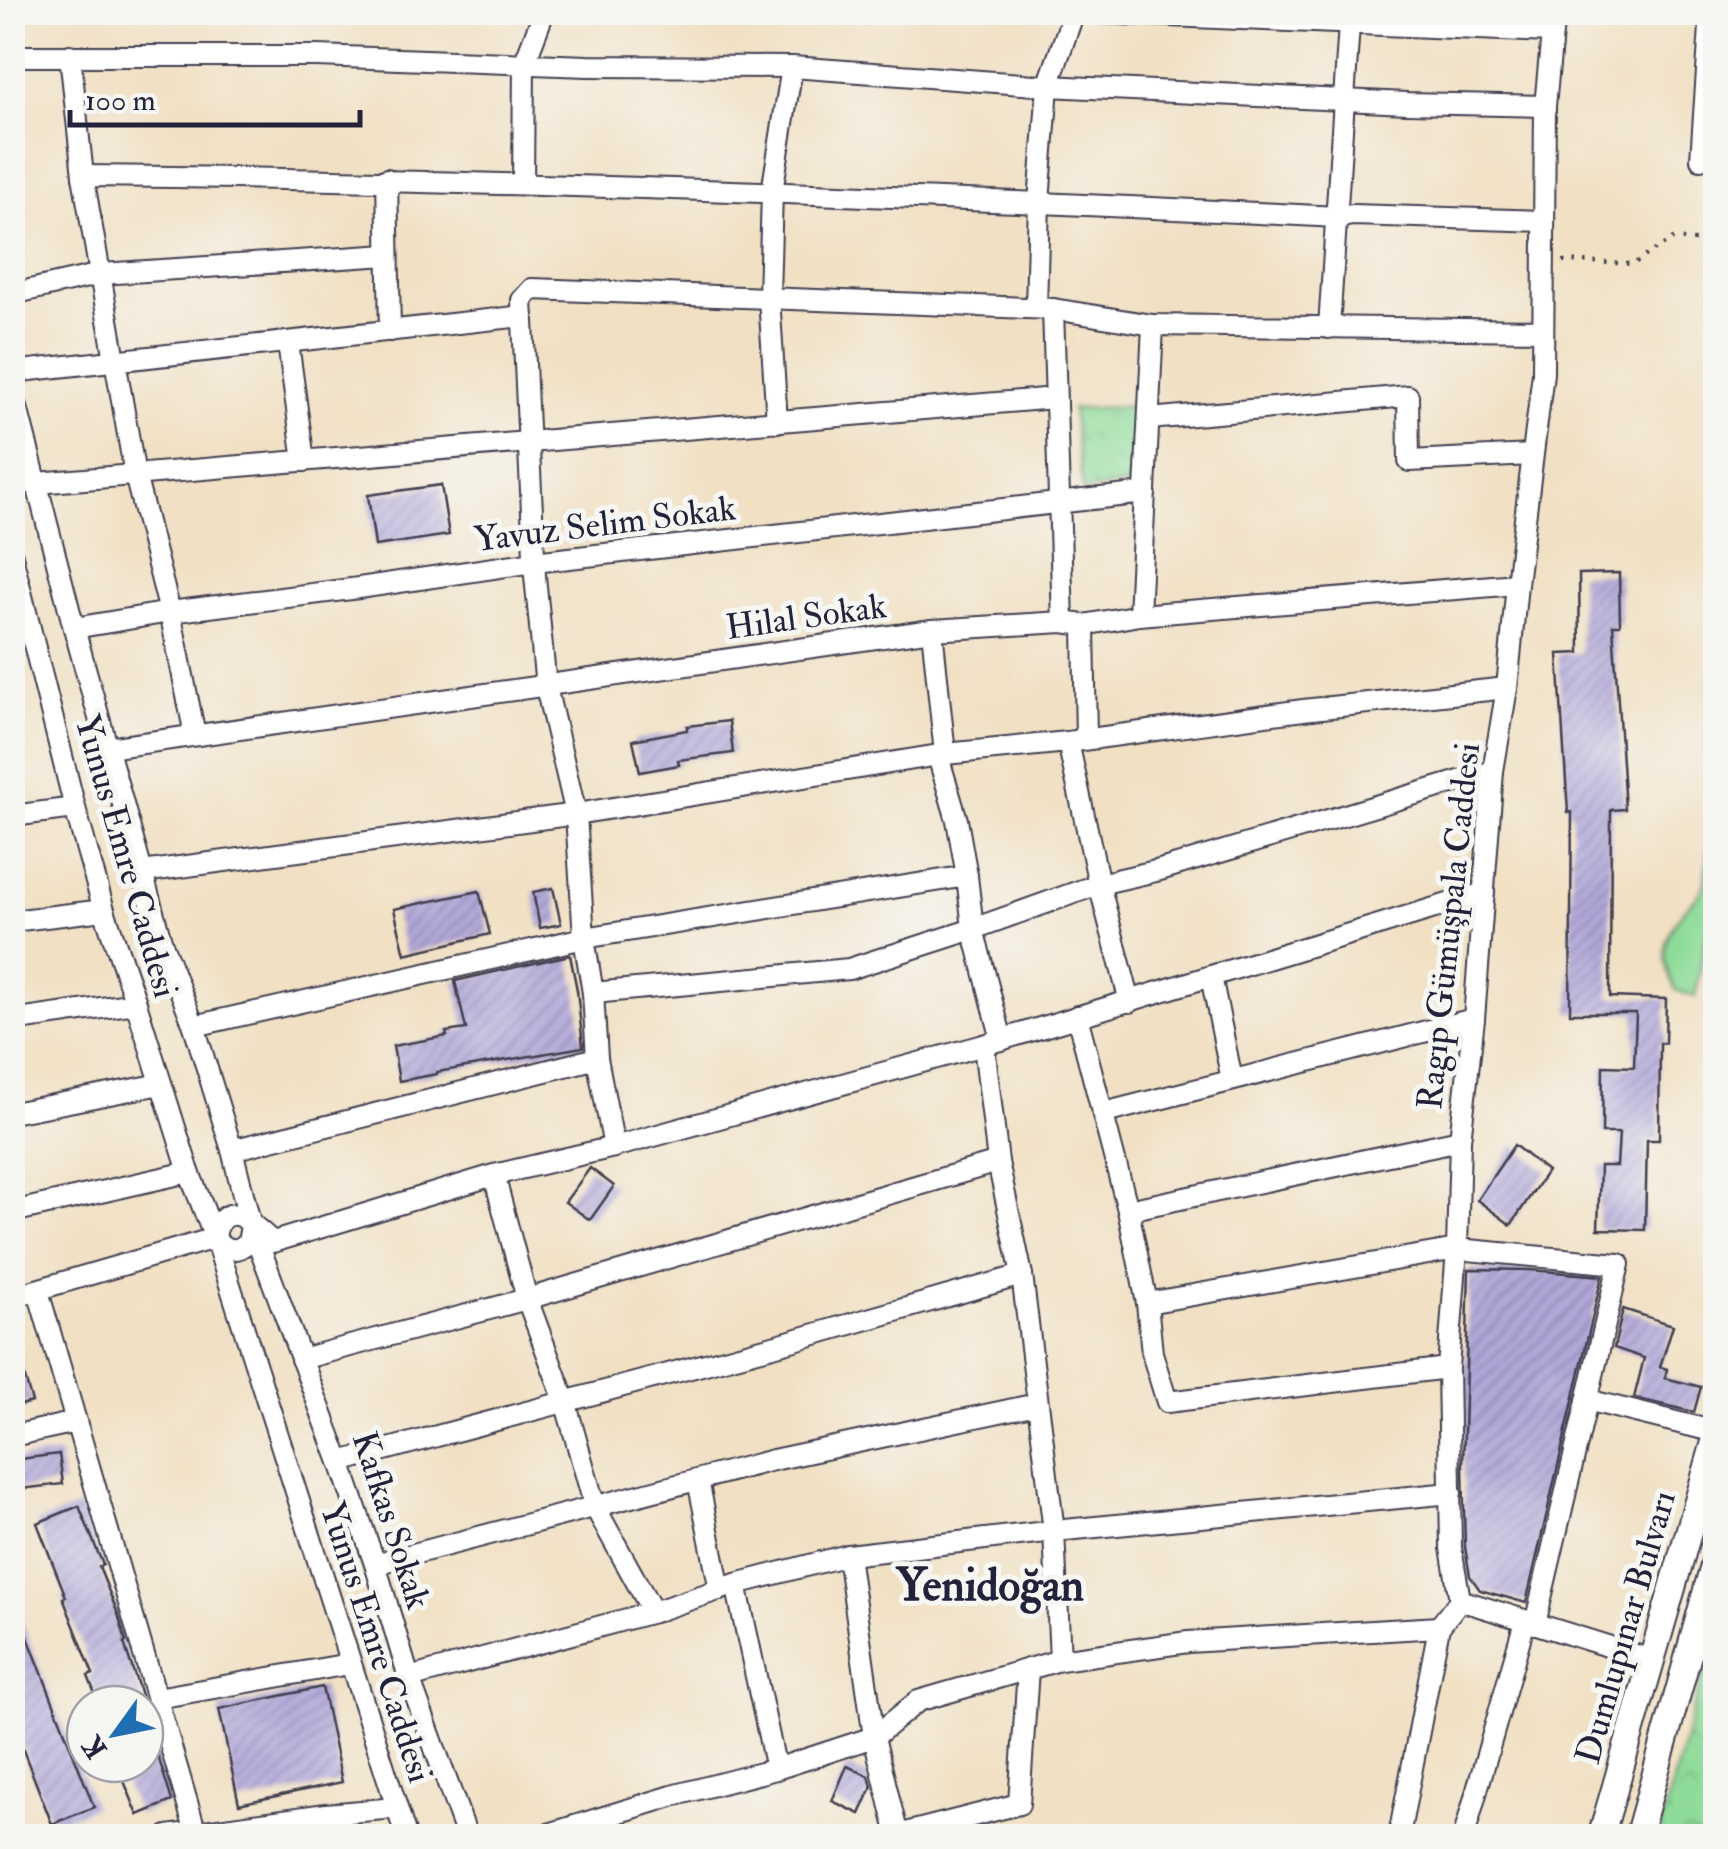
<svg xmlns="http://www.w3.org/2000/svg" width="1728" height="1849" font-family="'IM FELL Double Pica',serif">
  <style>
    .green { fill: #8edb99; stroke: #587e6a; stroke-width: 2.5 }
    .park { fill: url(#park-crowns); stroke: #587e6a; stroke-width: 2.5 }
    .building { fill: url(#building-hatch) }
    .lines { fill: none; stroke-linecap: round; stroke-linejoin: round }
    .minor-casing { stroke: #413e4f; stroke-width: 24 }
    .major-casing { stroke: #413e4f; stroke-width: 29 }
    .path { stroke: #413e4f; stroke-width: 4; stroke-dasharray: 2.5 8; stroke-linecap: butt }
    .minor { stroke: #fff; stroke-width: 20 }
    .major { stroke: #fff; stroke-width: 25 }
    .labels { text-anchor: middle; stroke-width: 10; stroke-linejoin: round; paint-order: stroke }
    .street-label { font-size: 35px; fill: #22223b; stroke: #f6f6f2 }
    .district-label { font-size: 45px; font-weight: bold; fill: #22223b; stroke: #f6f6f2 }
  </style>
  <defs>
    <pattern id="park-crowns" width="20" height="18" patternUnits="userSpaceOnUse" patternTransform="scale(2.5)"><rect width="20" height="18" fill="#8edb99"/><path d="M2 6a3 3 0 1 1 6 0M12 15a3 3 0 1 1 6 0" fill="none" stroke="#7abc85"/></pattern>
    <pattern id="building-hatch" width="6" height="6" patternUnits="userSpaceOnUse" patternTransform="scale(2.5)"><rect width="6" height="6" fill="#b1a7d9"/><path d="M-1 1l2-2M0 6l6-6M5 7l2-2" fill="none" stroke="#9088b1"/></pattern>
  </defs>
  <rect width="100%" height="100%" fill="#f6f6f2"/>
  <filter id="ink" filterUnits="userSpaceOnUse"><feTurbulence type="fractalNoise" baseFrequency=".01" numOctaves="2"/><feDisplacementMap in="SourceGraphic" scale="20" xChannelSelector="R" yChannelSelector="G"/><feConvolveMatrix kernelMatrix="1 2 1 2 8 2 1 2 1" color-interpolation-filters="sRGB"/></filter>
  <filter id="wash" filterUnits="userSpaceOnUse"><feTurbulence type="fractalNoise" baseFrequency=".0048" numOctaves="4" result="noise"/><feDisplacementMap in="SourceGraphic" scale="40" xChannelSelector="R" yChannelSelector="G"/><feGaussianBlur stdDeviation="2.25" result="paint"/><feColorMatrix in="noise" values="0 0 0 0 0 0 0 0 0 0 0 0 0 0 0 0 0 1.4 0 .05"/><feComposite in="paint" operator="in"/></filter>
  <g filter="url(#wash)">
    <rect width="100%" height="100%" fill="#f1e0c3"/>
    <path class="green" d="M 1715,644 L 1715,923 L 1709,922 L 1695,997 L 1676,990 C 1658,956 1662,936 1687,907 C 1694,899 1703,893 1705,883 C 1711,842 1706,801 1706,760 C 1707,721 1710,683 1715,644 Z"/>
    <g class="park">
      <path d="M 1139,406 L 1138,483 L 1083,491 L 1072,409 Z"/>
      <path d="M 1715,1630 L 1716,1819 L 1711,1836 L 1658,1836 Z"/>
    </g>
    <g id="blocks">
      <g class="building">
        <path d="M 441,485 L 449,535 L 375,546 L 368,495 Z"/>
        <path d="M 1619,573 L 1620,625 L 1613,625 L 1625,809 L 1611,810 L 1610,997 L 1666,999 L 1665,1043 L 1660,1043 L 1659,1140 L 1647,1140 L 1645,1230 L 1598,1229 L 1600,1166 L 1617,1166 L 1619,1133 L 1602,1133 L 1603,1066 L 1634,1067 L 1636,1013 L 1570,1013 L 1572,812 L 1568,813 L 1558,654 L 1580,653 L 1579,574 Z"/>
        <path d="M 729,721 L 733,753 L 678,760 L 679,765 L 640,772 L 633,740 L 687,730 L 687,726 Z"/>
        <path d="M 553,888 L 561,924 L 540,928 L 533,892 Z"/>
        <path d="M 479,891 L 490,934 L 405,954 L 394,909 Z"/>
        <path d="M 570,955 L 577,990 L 583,1047 L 437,1072 L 437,1074 L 399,1081 L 393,1046 L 447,1036 L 446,1032 L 466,1029 L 455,981 Z"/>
        <path d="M 1514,1145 L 1547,1171 L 1511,1225 L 1477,1200 Z"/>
        <path d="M 590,1168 L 614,1186 L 590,1220 L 565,1202 Z"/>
        <path d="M 1469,1269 L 1530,1270 L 1602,1276 L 1526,1603 L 1480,1590 L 1470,1576 L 1465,1547 L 1463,1465 Z"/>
        <path d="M 1623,1309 L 1673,1325 L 1660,1367 L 1667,1369 L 1665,1378 L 1701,1387 L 1694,1412 L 1634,1398 L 1644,1358 L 1614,1348 Z"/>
        <path d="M 12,1351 L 17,1351 L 32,1402 L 12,1407 Z"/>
        <path d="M 59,1454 L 63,1484 L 12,1490 L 12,1460 Z"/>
        <path d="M 79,1506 L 103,1565 L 99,1567 L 118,1614 L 126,1642 L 124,1643 L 144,1704 L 99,1704 L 88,1676 L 93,1674 L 63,1598 L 66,1597 L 37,1523 Z"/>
        <path d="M 12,1596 L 94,1807 L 52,1824 L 12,1722 Z"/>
        <path d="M 322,1687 L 342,1782 L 239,1804 L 219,1709 Z"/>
        <path d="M 145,1714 L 172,1801 L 138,1815 L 117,1764 L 145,1764 Z"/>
        <path d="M 847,1766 L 869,1776 L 872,1787 L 860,1814 L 832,1801 Z"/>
      </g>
    </g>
  </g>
  <g filter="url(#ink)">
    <use href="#blocks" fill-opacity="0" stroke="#413e4f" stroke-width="2.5"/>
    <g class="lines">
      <g class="minor-casing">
        <g id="minor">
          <path d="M 1072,12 L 1552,32"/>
          <path d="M 70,55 L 83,176 L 135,475 L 170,612 L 195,735"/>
          <path d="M 12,56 L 317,56 L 588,66 L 792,67 L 1048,86 L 1407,103 L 1545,106"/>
          <path d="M 1701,159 L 1711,12"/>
          <path d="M 83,176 C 502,180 920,196 1338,217 L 1353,215 L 1544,221"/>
          <path d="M 387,179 L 390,331"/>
          <path d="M 523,184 L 524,64 L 544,12"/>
          <path d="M 12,294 L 101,274 L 388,255"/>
          <path d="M 1036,308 L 1039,202 L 1048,86 L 1074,12"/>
          <path d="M 1053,309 L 1063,622"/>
          <path d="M 1329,328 L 1349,24"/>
          <path d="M 288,343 L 304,461"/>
          <path d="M 12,372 L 523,316"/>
          <path d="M 12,388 L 74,628 L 162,944 L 194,1026 L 232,1150 L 251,1226 L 248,1242 C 237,1253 224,1251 215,1238"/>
          <path d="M 1149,419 L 1408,396 L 1409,461 L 1532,455"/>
          <path d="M 777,422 L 769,297 L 772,192 L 792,67"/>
          <path d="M 12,482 L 37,483 L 1055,398"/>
          <path d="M 12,556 L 75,808 L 104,910 L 136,1003 L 189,1172 L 215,1238 L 406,1836"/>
          <path d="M 1139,615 L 1153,325"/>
          <path d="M 1084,625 L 1086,739"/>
          <path d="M 74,628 L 170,612 L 359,588 L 534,562 L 1145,493"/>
          <path d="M 932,630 L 945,754"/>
          <path d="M 1068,742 L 1099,884 L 1130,1002"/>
          <path d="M 108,748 L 932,630 L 1063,622 L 1084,625 L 1139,615 L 1517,584"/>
          <path d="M 938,756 L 957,820 L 967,876"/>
          <path d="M 12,816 L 75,808"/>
          <path d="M 142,872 L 576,814 L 945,754 L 1068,742 L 1303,710 L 1507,688"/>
          <path d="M 12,921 L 104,910"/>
          <path d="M 1211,976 L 1232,1080"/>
          <path d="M 1077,1016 L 1128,1210 L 1147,1303 L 1152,1353 L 1167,1402 L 1448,1368"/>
          <path d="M 12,1021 L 136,1003"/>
          <path d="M 194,1026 L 584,938 L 967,876 L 973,929 L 849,969 L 593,993"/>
          <path d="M 1002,1040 L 973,929 L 1099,884 L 1160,870 L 1493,771"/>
          <path d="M 984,1045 L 998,1162 L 1022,1275 L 1054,1531 L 1060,1660"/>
          <path d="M 12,1113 L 161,1084"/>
          <path d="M 1104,1113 L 1474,1019"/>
          <path d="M 614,1147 L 597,1058 L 593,993 L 584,938 L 576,814 L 546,687 L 535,576 L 522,300 L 532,289 L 1053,309 L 1153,325 L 1543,330"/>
          <path d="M 232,1150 L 597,1058"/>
          <path d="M 494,1175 L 527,1299 L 565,1401 L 595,1507 L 653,1612"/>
          <path d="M 1128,1210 L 1460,1140"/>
          <path d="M 12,1212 L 189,1172"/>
          <path d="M 252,1227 L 340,1462 L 375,1564 L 409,1678 L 467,1836"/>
          <path d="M 215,1238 C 216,1225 224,1210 241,1216 C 245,1218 267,1237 273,1242 L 494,1175 L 614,1147 L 984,1045 L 1484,893"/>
          <path d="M 38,1291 L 196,1833"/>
          <path d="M 12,1297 L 215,1238"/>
          <path d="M 1147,1303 L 1457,1249 L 1619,1264 L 1535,1624"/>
          <path d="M 301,1359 L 527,1299 L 998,1162"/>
          <path d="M 1587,1400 L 1716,1432"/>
          <path d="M 12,1436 L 76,1422"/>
          <path d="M 340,1462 L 784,1343 L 1022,1275"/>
          <path d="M 698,1480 L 720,1590"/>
          <path d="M 848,1555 L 874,1737 L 898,1836"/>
          <path d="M 375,1564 L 773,1460 L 1037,1404"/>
          <path d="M 736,1584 L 776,1769"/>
          <path d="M 1460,1600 L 1652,1660"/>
          <path d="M 409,1678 L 653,1612 L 736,1584 L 848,1555 L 1054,1531 L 1451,1493"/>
          <path d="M 157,1698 L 349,1664"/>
          <path d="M 168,1836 L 326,1814 L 396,1808"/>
          <path d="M 542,1836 L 672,1796 L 776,1769 L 874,1737 L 918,1701 L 1060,1660 L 1188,1642 L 1439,1627"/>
          <path d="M 894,1836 L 1019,1804 L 1028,1669"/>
          <path d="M 1399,1836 L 1439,1627 L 1460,1600 L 1451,1548 L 1448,1368 L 1457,1249 L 1460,1140 L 1474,1019 L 1493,771 L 1507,688 L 1517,584 L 1543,373 L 1545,106 L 1554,12"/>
          <path d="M 1464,1836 L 1525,1621"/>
          <path d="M 1712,1836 L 1716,1822"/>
        </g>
      </g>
      <g class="major-casing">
        <g id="major">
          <path d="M 1601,1836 L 1716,1437"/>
          <path d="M 1638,1836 L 1716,1556"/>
        </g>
      </g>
      <path class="path" d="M 1563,261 L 1633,264 L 1673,239 L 1716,243"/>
      <use href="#minor" class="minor"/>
      <use href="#major" class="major"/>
    </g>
  </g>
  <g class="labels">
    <g class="street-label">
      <text transform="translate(605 523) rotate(-7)" y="12">Yavuz Selim Sokak</text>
      <text transform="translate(806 616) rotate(-8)" y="12">Hilal Sokak</text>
      <text transform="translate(127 856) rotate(74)" y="12">Yunus Emre Caddesi</text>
      <text transform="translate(1448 926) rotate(-84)" y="12">Ragıp Gümüşpala Caddesi</text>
      <text transform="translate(392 1520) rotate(72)" y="12">Kafkas Sokak</text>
      <text transform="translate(1625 1627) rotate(-74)" y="12">Dumlupınar Bulvarı</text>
      <text transform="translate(377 1642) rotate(72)" y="12">Yunus Emre Caddesi</text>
    </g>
    <g class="district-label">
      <text x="990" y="1600">Yenidoğan</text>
    </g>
  </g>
  <rect width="1728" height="1849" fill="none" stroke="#f6f6f2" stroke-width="50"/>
  <g transform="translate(115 1734) rotate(237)"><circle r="48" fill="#f6f6f2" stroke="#a1a1a9" stroke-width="2.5"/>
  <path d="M0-8L18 38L0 25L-18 38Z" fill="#1f6fb2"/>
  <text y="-15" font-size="28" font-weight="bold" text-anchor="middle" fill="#22223b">K</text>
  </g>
  <path d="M70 110v15h290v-15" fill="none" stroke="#22223b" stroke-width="5"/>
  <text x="85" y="110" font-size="30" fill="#22223b" stroke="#f6f6f2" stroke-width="8" paint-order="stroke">100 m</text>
</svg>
